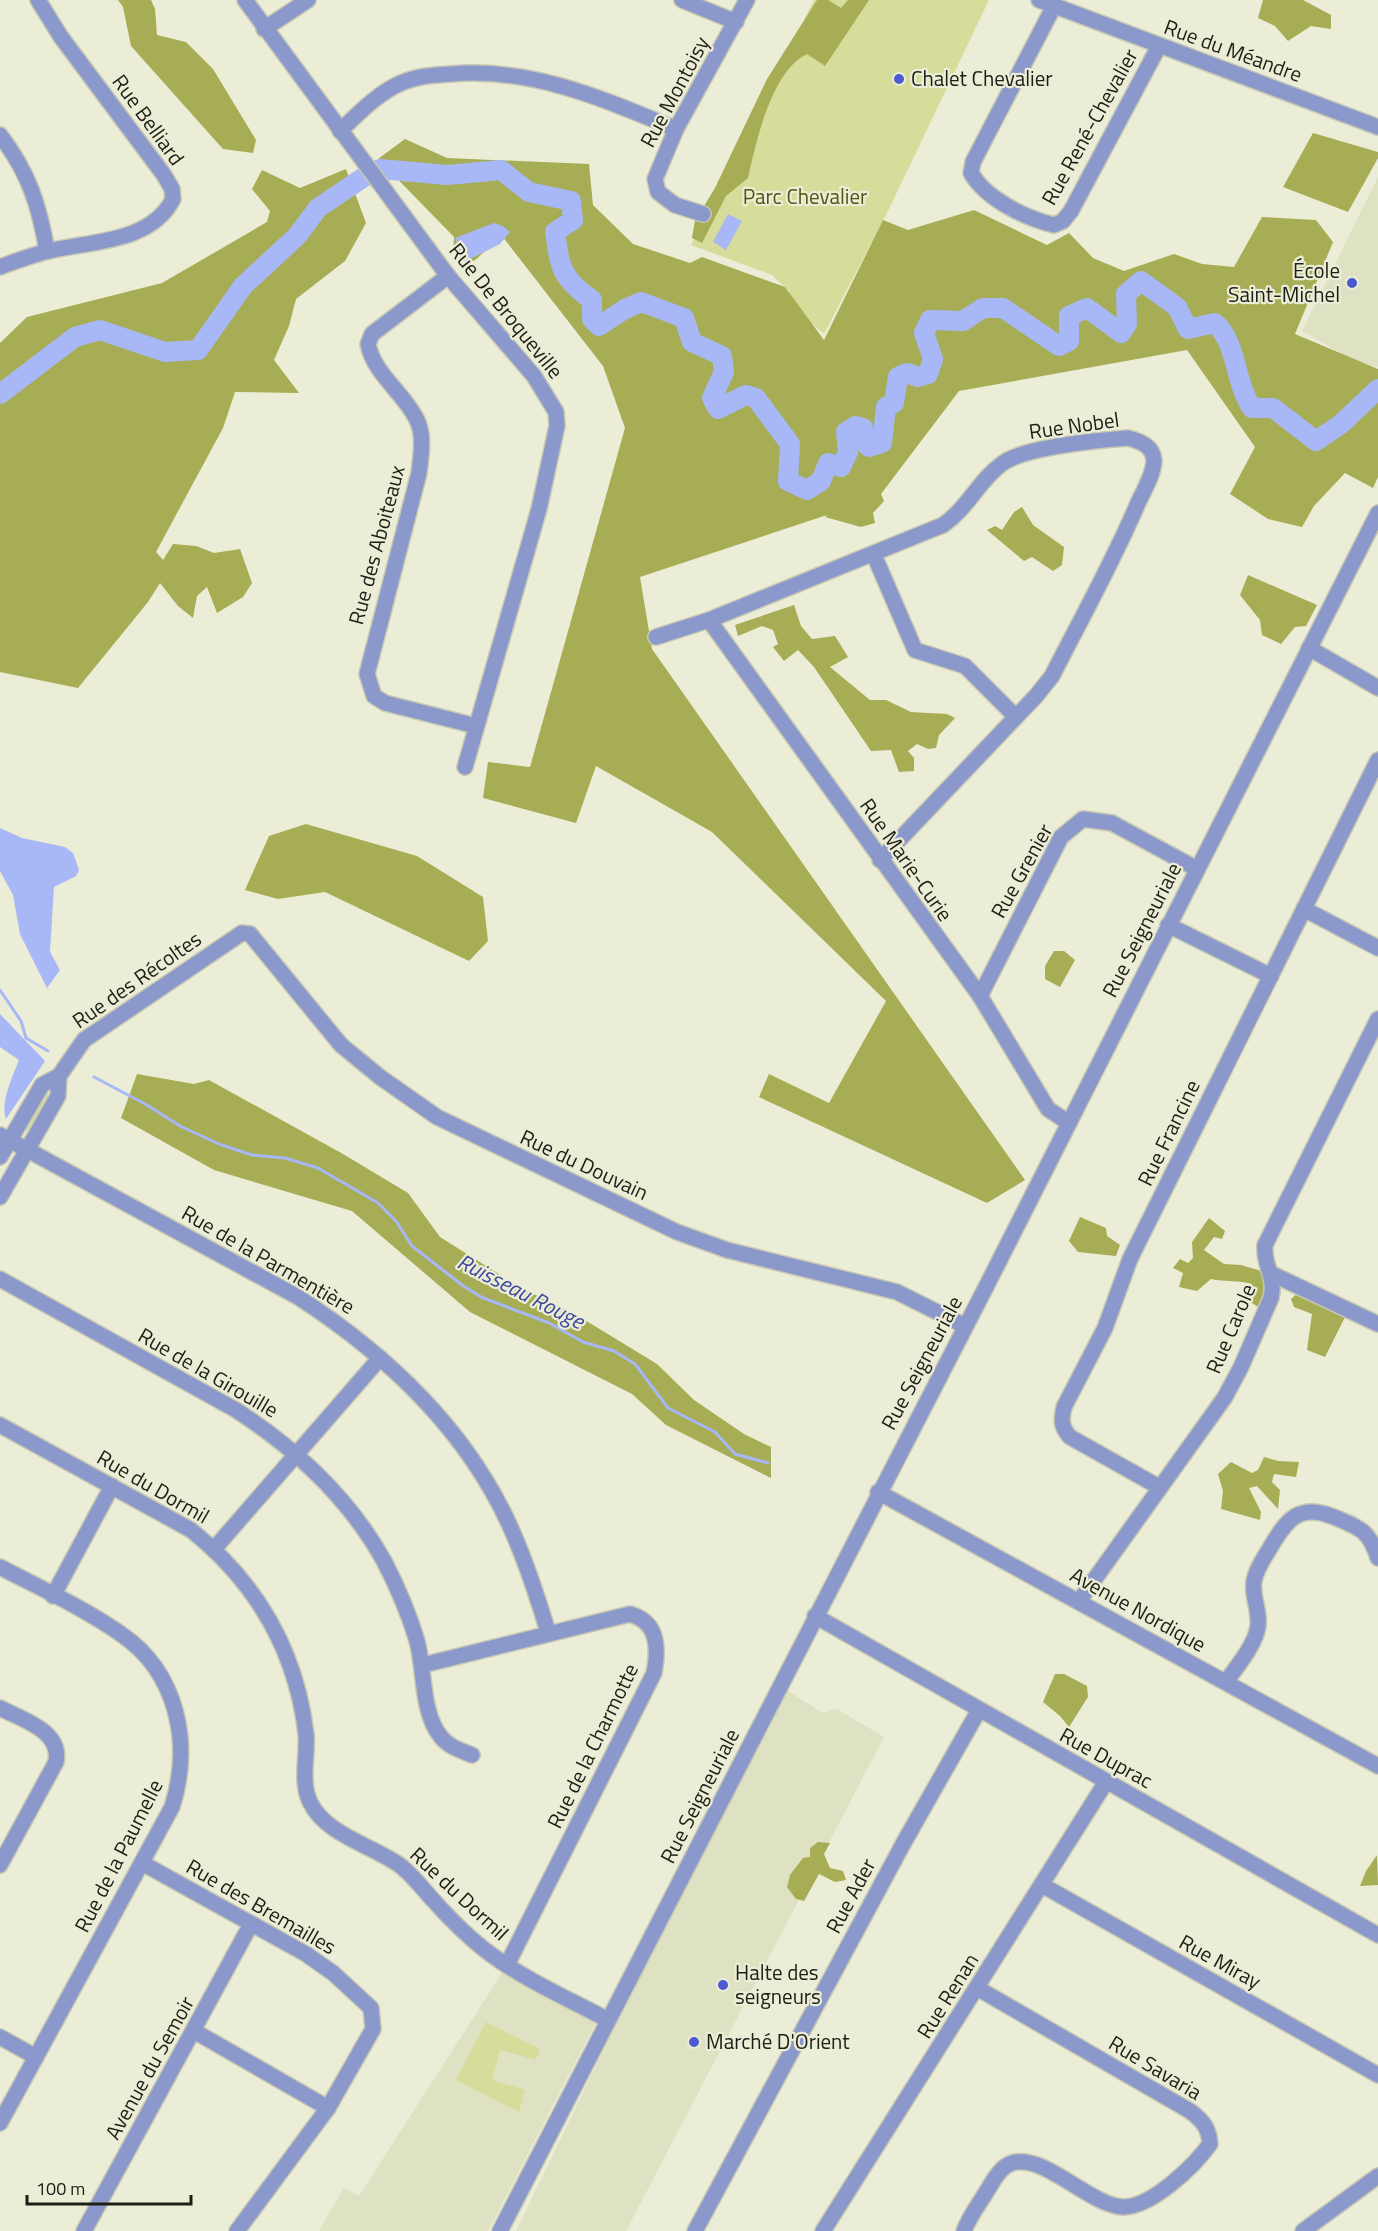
<svg xmlns="http://www.w3.org/2000/svg" width="1378" height="2231" font-family="'Titillium Web',sans-serif">
  <style>
    .built { fill: #dee2c3 }
    .green { fill: #d6dc9a }
    .forest { fill: #a7ad54 }
    .water { fill: #a8b7f6 }
    .lines { fill: none; stroke-linecap: round; stroke-linejoin: round }
    .stream { stroke: #a8b7f6; stroke-width: 3 }
    .river { stroke: #a8b7f6; stroke-width: 20 }
    .minor-casing { stroke: #c6c8b3; stroke-width: 18 }
    .minor { stroke: #8b98cc; stroke-width: 15 }
    .poi-dot { fill: #4c5acf; stroke: #ebedd6; stroke-width: 2 }
    .labels { text-anchor: middle; stroke-width: 4.5; stroke-linejoin: round; paint-order: stroke }
    .street-label { font-size: 21px; fill: #1d1e15; stroke: #ebedd6 }
    .poi-label { font-size: 21px; fill: #1d1e15; stroke: #ebedd6; text-anchor: start }
    .park-label { font-size: 21px; fill: #515412; stroke: #ebedd6 }
    .water-label { font-size: 22px; font-style: italic; fill: #3c47a0; stroke: #ebedd6 }
  </style>
  <rect width="100%" height="100%" fill="#ebedd6"/>
  <g class="built">
    <path d="M 1378,177 L 1378,367 L 1354,361 L 1302,331 Z"/>
    <path d="M 780,1686 L 823,1713 L 837,1709 L 884,1737 L 626,2231 L 516,2231 Z"/>
    <path d="M 502,1973 L 596,2022 L 488,2231 L 319,2231 L 344,2188 L 359,2196 Z"/>
  </g>
  <g class="green">
    <path d="M 814,0 L 989,0 L 889,209 L 824,334 L 792,306 L 789,291 L 772,275 L 691,245 Z"/>
    <path d="M 47,1093 L 49,1096 L 27,1131 L 22,1131 Z"/>
    <path d="M 486,2022 L 540,2049 L 536,2060 L 500,2050 L 492,2080 L 525,2090 L 519,2112 L 456,2080 Z"/>
  </g>
  <g class="forest">
    <path d="M 118,0 L 151,0 L 155,9 L 157,35 L 186,42 L 213,69 L 256,140 L 253,153 L 223,149 L 131,46 L 123,7 Z"/>
    <path d="M 817,0 L 828,0 L 841,8 L 848,0 L 869,0 L 825,66 L 807,54 C 771,71 756,143 748,178 L 726,196 L 702,243 L 692,238 L 695,221 L 715,188 L 767,79 Z"/>
    <path d="M 1263,0 L 1303,0 L 1331,15 L 1331,29 L 1311,26 L 1288,41 L 1275,26 L 1258,18 Z"/>
    <path d="M 1313,133 L 1378,152 L 1378,158 L 1348,212 L 1283,187 Z"/>
    <path d="M 405,139 L 447,158 L 589,164 L 593,205 L 633,244 L 690,263 L 702,257 L 785,287 L 824,340 L 883,220 L 908,230 L 974,210 L 1047,245 L 1069,233 L 1093,258 L 1124,271 L 1174,254 L 1202,264 L 1234,267 L 1262,217 L 1316,220 L 1333,242 L 1295,334 L 1378,369 L 1378,477 L 1373,488 L 1345,473 L 1314,506 L 1302,527 L 1268,519 L 1230,494 L 1255,447 L 1187,350 L 959,391 L 881,494 L 884,501 L 873,513 L 875,523 L 861,527 L 825,517 L 827,515 L 640,577 L 652,649 L 1025,1180 L 987,1203 L 759,1097 L 769,1074 L 829,1103 L 886,1001 L 712,832 L 596,766 L 576,823 L 483,798 L 488,762 L 530,767 L 625,428 L 603,366 L 502,236 L 474,261 L 453,253 L 454,237 L 378,159 Z"/>
    <path d="M 346,169 L 366,223 L 345,261 L 296,299 L 289,326 L 274,360 L 299,393 L 235,392 L 223,428 L 156,552 L 163,560 L 173,544 L 196,546 L 214,553 L 240,549 L 252,583 L 243,597 L 217,613 L 207,587 L 197,596 L 193,618 L 178,606 L 160,583 L 148,602 L 78,688 L 0,672 L 0,343 L 27,317 L 162,283 L 267,222 L 270,211 L 252,189 L 262,170 L 300,188 Z"/>
    <path d="M 1022,507 L 1033,525 L 1064,547 L 1062,565 L 1053,571 L 1032,557 L 1024,561 L 987,530 L 995,526 L 1002,530 L 1014,512 Z"/>
    <path d="M 1248,575 L 1317,605 L 1306,626 L 1295,627 L 1281,644 L 1262,635 L 1260,620 L 1240,595 Z"/>
    <path d="M 794,605 L 801,626 L 812,639 L 835,636 L 848,657 L 830,667 L 870,700 L 886,700 L 911,712 L 947,714 L 955,718 L 939,735 L 936,748 L 928,749 L 917,744 L 908,751 L 914,758 L 914,771 L 899,772 L 891,750 L 871,751 L 814,667 L 798,650 L 784,661 L 773,647 L 778,644 L 773,630 L 762,626 L 738,636 L 735,625 Z"/>
    <path d="M 306,824 L 417,856 L 483,897 L 488,941 L 469,961 L 325,892 L 278,899 L 245,890 L 269,836 Z"/>
    <path d="M 1054,951 L 1064,951 L 1075,960 L 1060,987 L 1045,979 L 1045,966 Z"/>
    <path d="M 137,1074 L 194,1084 L 209,1080 L 343,1154 L 408,1193 L 440,1237 L 521,1288 L 575,1314 L 657,1364 L 694,1400 L 744,1434 L 771,1447 L 771,1478 L 666,1425 L 632,1394 L 470,1312 L 352,1211 L 214,1170 L 121,1118 Z"/>
    <path d="M 1080,1217 L 1106,1228 L 1107,1236 L 1120,1245 L 1116,1256 L 1078,1252 L 1069,1241 Z"/>
    <path d="M 1209,1218 L 1225,1231 L 1222,1239 L 1214,1237 L 1204,1250 L 1224,1264 L 1241,1265 L 1272,1274 L 1258,1307 L 1246,1299 L 1252,1284 C 1239,1280 1225,1282 1211,1279 L 1197,1291 L 1179,1287 L 1183,1273 L 1173,1268 L 1180,1259 L 1188,1263 L 1193,1258 L 1192,1242 Z"/>
    <path d="M 1299,1292 L 1347,1313 L 1325,1357 L 1307,1350 L 1312,1314 L 1294,1307 L 1291,1299 Z"/>
    <path d="M 1264,1457 L 1278,1461 L 1299,1462 L 1296,1477 L 1274,1474 L 1272,1482 L 1280,1490 L 1278,1509 L 1257,1486 L 1249,1488 L 1261,1512 L 1260,1520 L 1221,1509 L 1223,1491 L 1218,1474 L 1231,1462 L 1252,1473 L 1258,1470 Z"/>
    <path d="M 1055,1674 L 1064,1674 L 1087,1686 L 1088,1697 L 1069,1727 L 1060,1716 L 1043,1702 Z"/>
    <path d="M 818,1842 L 830,1843 L 824,1854 L 830,1868 L 843,1871 L 846,1880 L 835,1882 L 819,1874 L 804,1901 L 796,1899 L 787,1887 L 790,1875 L 803,1858 L 810,1857 L 810,1848 Z"/>
    <path d="M 1377,1855 L 1378,1885 L 1360,1886 L 1366,1871 Z"/>
  </g>
  <g class="water">
    <path d="M 728,214 L 742,221 L 726,250 L 713,242 Z"/>
    <path d="M 494,223 L 503,226 L 510,232 L 500,244 L 464,262 L 455,238 Z"/>
    <path d="M 0,828 L 22,838 L 65,847 L 73,853 L 79,870 L 76,876 L 54,887 L 50,952 L 60,970 L 47,988 L 20,934 L 13,895 L 0,871 Z"/>
    <path d="M 0,1014 L 45,1061 L 6,1119 C 0,1103 12,1078 19,1060 L 0,1047 Z"/>
  </g>
  <g class="lines">
    <g class="stream">
      <path d="M 0,990 L 21,1021 L 26,1038 L 48,1051"/>
      <path d="M 94,1077 L 147,1105 L 180,1126 L 219,1144 L 252,1155 L 285,1158 L 318,1168 L 378,1203 L 396,1221 L 412,1246 L 462,1285 L 481,1297 L 549,1323 L 583,1342 L 614,1351 L 635,1364 L 668,1408 L 715,1432 L 735,1454 L 768,1463"/>
    </g>
    <path class="river" d="M 0,394 L 75,337 L 100,330 L 165,352 L 198,350 L 243,286 L 297,236 L 318,208 L 364,177 L 380,169 L 447,175 L 501,170 L 529,192 L 571,201 L 573,220 L 555,232 C 560,268 561,278 592,300 L 592,319 L 599,326 L 625,309 L 641,302 L 684,318 L 692,342 L 722,356 L 724,372 L 712,398 L 718,409 L 746,395 L 756,398 L 790,444 L 788,481 L 807,490 L 821,481 L 828,463 L 841,467 L 848,452 L 846,432 L 855,426 L 863,428 L 865,443 L 869,447 L 882,443 L 886,407 L 894,403 L 898,377 L 907,373 L 918,377 L 928,374 L 933,359 L 924,333 L 930,320 L 963,321 L 983,308 L 1003,308 L 1059,346 L 1069,341 L 1069,316 L 1087,308 L 1121,333 L 1127,324 L 1126,294 L 1141,281 L 1177,307 L 1188,329 L 1215,323 C 1238,344 1234,382 1252,408 L 1273,408 L 1316,441 L 1341,424 L 1378,389"/>
    <g class="minor-casing">
      <g id="minor">
        <path d="M 245,0 L 448,276 L 534,376 L 556,412 L 557,426 L 539,509 L 465,767"/>
        <path d="M 682,0 L 736,22"/>
        <path d="M 1039,0 L 1378,127"/>
        <path d="M 1054,6 L 973,162 L 971,173 C 986,199 1025,218 1054,225 L 1063,221 L 1071,211 L 1159,46"/>
        <path d="M 264,29 L 308,0"/>
        <path d="M 340,131 C 358,114 378,93 401,83 C 417,76 434,75 451,74 C 532,67 603,99 676,129"/>
        <path d="M 0,135 C 29,173 39,205 47,251"/>
        <path d="M 703,214 L 675,205 L 658,192 L 655,179 L 676,129 L 747,0"/>
        <path d="M 0,267 C 16,261 32,255 49,251 C 90,241 151,243 173,199 L 172,189 L 164,175 L 61,37 L 38,0"/>
        <path d="M 448,276 L 372,334 L 368,344 C 374,374 402,391 416,418 C 425,434 421,455 419,473 L 367,674 L 374,696 L 385,703 L 476,726"/>
        <path d="M 874,555 L 915,650 L 965,666 L 1015,716"/>
        <path d="M 709,620 L 980,996 L 1048,1109 L 1069,1123"/>
        <path d="M 656,637 L 709,620 L 943,525 C 968,508 979,480 1003,463 C 1025,447 1099,440 1128,438 C 1140,441 1153,446 1154,460 C 1154,474 1144,490 1138,503 C 1113,562 1081,619 1052,676 L 1036,696 L 880,860"/>
        <path d="M 1309,648 L 1378,688"/>
        <path d="M 1304,909 L 1378,948"/>
        <path d="M 1168,925 L 1271,976"/>
        <path d="M 980,996 L 1061,837 L 1083,819 L 1112,823 L 1197,869"/>
        <path d="M 0,1135 L 298,1297 C 389,1356 469,1431 513,1533 C 527,1565 538,1599 548,1632"/>
        <path d="M 0,1157 L 42,1085 L 59,1076 L 84,1040 L 242,933 L 250,934 L 341,1045 L 380,1077 L 437,1117 L 677,1232 L 727,1250 L 897,1292 L 965,1326"/>
        <path d="M 0,1197 L 58,1096 L 59,1076"/>
        <path d="M 1272,1274 L 1378,1324"/>
        <path d="M 0,1279 L 236,1410 C 296,1449 349,1498 384,1561 C 397,1586 409,1614 417,1641 C 425,1670 421,1713 441,1737 C 449,1747 460,1750 472,1755"/>
        <path d="M 0,1425 L 191,1530 C 257,1583 296,1650 306,1734 C 308,1756 300,1781 310,1802 C 325,1834 370,1845 398,1864 C 411,1873 422,1888 433,1900 C 450,1919 469,1938 489,1953 C 525,1980 569,1999 608,2020"/>
        <path d="M 1159,1487 L 1070,1437 C 1061,1427 1061,1420 1064,1407 L 1105,1328 L 1130,1259 L 1378,760"/>
        <path d="M 878,1492 L 1378,1766"/>
        <path d="M 214,1549 L 380,1358"/>
        <path d="M 0,1567 C 40,1588 84,1608 121,1634 C 178,1673 192,1744 172,1807 L 0,2123"/>
        <path d="M 53,1596 L 112,1486"/>
        <path d="M 1079,1601 L 1225,1397 L 1241,1367 L 1271,1298 C 1276,1274 1263,1267 1265,1245 L 1378,1019"/>
        <path d="M 815,1616 L 1378,1935"/>
        <path d="M 423,1665 L 630,1614 C 658,1622 659,1647 654,1673 L 507,1965"/>
        <path d="M 1226,1682 C 1237,1666 1252,1649 1257,1631 C 1262,1614 1251,1597 1254,1581 C 1256,1569 1264,1558 1270,1548 C 1287,1519 1299,1503 1334,1517 C 1360,1528 1369,1530 1378,1558"/>
        <path d="M 0,1708 C 23,1720 62,1731 56,1762 L 0,1865"/>
        <path d="M 142,1863 L 306,1954 L 333,1973 L 371,2008 L 373,2029 L 328,2108 L 237,2231"/>
        <path d="M 1042,1885 L 1378,2075"/>
        <path d="M 194,2031 L 328,2108"/>
        <path d="M 0,2037 L 36,2057"/>
        <path d="M 84,2231 L 251,1924"/>
        <path d="M 500,2231 L 987,1285 L 1378,513"/>
        <path d="M 695,2231 L 903,1844 L 979,1710"/>
        <path d="M 823,2231 L 1106,1782"/>
        <path d="M 964,2231 C 969,2217 979,2204 987,2191 C 992,2183 997,2172 1006,2166 C 1036,2145 1089,2206 1123,2207 C 1152,2207 1194,2166 1210,2144 C 1209,2128 1203,2121 1190,2111 L 977,1988"/>
        <path d="M 1303,2231 L 1378,2176"/>
      </g>
    </g>
    <use href="#minor" class="minor"/>
  </g>
  <g class="poi-dot">
    <circle cx="899" cy="79" r="6"/>
    <circle cx="1352" cy="283" r="6"/>
    <circle cx="723" cy="1985" r="6"/>
    <circle cx="694" cy="2042" r="6"/>
  </g>
  <g class="labels">
    <g class="street-label">
      <text transform="translate(1233 51) rotate(20)" y="7">Rue du Méandre</text>
      <text transform="translate(675 92) rotate(-62)" y="7">Rue Montoisy</text>
      <text transform="translate(148 120) rotate(54)" y="7">Rue Belliard</text>
      <text transform="translate(1090 127) rotate(-61)" y="7">Rue René-Chevalier</text>
      <text transform="translate(506 311) rotate(51)" y="7">Rue De Broqueville</text>
      <text transform="translate(1074 426) rotate(-8)" y="7">Rue Nobel</text>
      <text transform="translate(377 545) rotate(-75)" y="7">Rue des Aboiteaux</text>
      <text transform="translate(906 860) rotate(55)" y="7">Rue Marie-Curie</text>
      <text transform="translate(1022 871) rotate(-61)" y="7">Rue Grenier</text>
      <text transform="translate(1142 930) rotate(-63)" y="7">Rue Seigneuriale</text>
      <text transform="translate(137 980) rotate(-35)" y="7">Rue des Récoltes</text>
      <text transform="translate(1169 1133) rotate(-64)" y="7">Rue Francine</text>
      <text transform="translate(584 1165) rotate(25)" y="7">Rue du Douvain</text>
      <text transform="translate(268 1260) rotate(30)" y="7">Rue de la Parmentière</text>
      <text transform="translate(1231 1329) rotate(-67)" y="7">Rue Carole</text>
      <text transform="translate(922 1363) rotate(-62)" y="7">Rue Seigneuriale</text>
      <text transform="translate(208 1373) rotate(30)" y="7">Rue de la Girouille</text>
      <text transform="translate(153 1487) rotate(30)" y="7">Rue du Dormil</text>
      <text transform="translate(1138 1610) rotate(29)" y="7">Avenue Nordique</text>
      <text transform="translate(593 1746) rotate(-64)" y="7">Rue de la Charmotte</text>
      <text transform="translate(1106 1758) rotate(29)" y="7">Rue Duprac</text>
      <text transform="translate(700 1796) rotate(-63)" y="7">Rue Seigneuriale</text>
      <text transform="translate(119 1856) rotate(-63)" y="7">Rue de la Paumelle</text>
      <text transform="translate(459 1894) rotate(43)" y="7">Rue du Dormil</text>
      <text transform="translate(851 1896) rotate(-62)" y="7">Rue Ader</text>
      <text transform="translate(261 1907) rotate(30)" y="7">Rue des Bremailles</text>
      <text transform="translate(1220 1962) rotate(29)" y="7">Rue Miray</text>
      <text transform="translate(948 1996) rotate(-58)" y="7">Rue Renan</text>
      <text transform="translate(150 2068) rotate(-61)" y="7">Avenue du Semoir</text>
      <text transform="translate(1155 2068) rotate(31)" y="7">Rue Savaria</text>
    </g>
    <g class="poi-label">
      <text x="911" y="86">Chalet Chevalier</text>
      <text x="1340" y="278" text-anchor="end">École<tspan x="1340" dy="24">Saint-Michel</tspan></text>
      <text x="735" y="1980">Halte des<tspan x="735" dy="24">seigneurs</tspan></text>
      <text x="706" y="2049">Marché D'Orient</text>
    </g>
    <g class="park-label">
      <text x="805" y="204">Parc Chevalier</text>
    </g>
    <g class="water-label">
      <text transform="translate(521 1291) rotate(27)" y="8">Ruisseau Rouge</text>
    </g>
  </g>
  <path d="M27 2195v9h164v-9" fill="none" stroke="#1d1e15" stroke-width="3"/>
  <text x="36" y="2195" font-size="18" fill="#1d1e15" stroke="#ebedd6" stroke-width="4.5" paint-order="stroke">100 m</text>
</svg>
